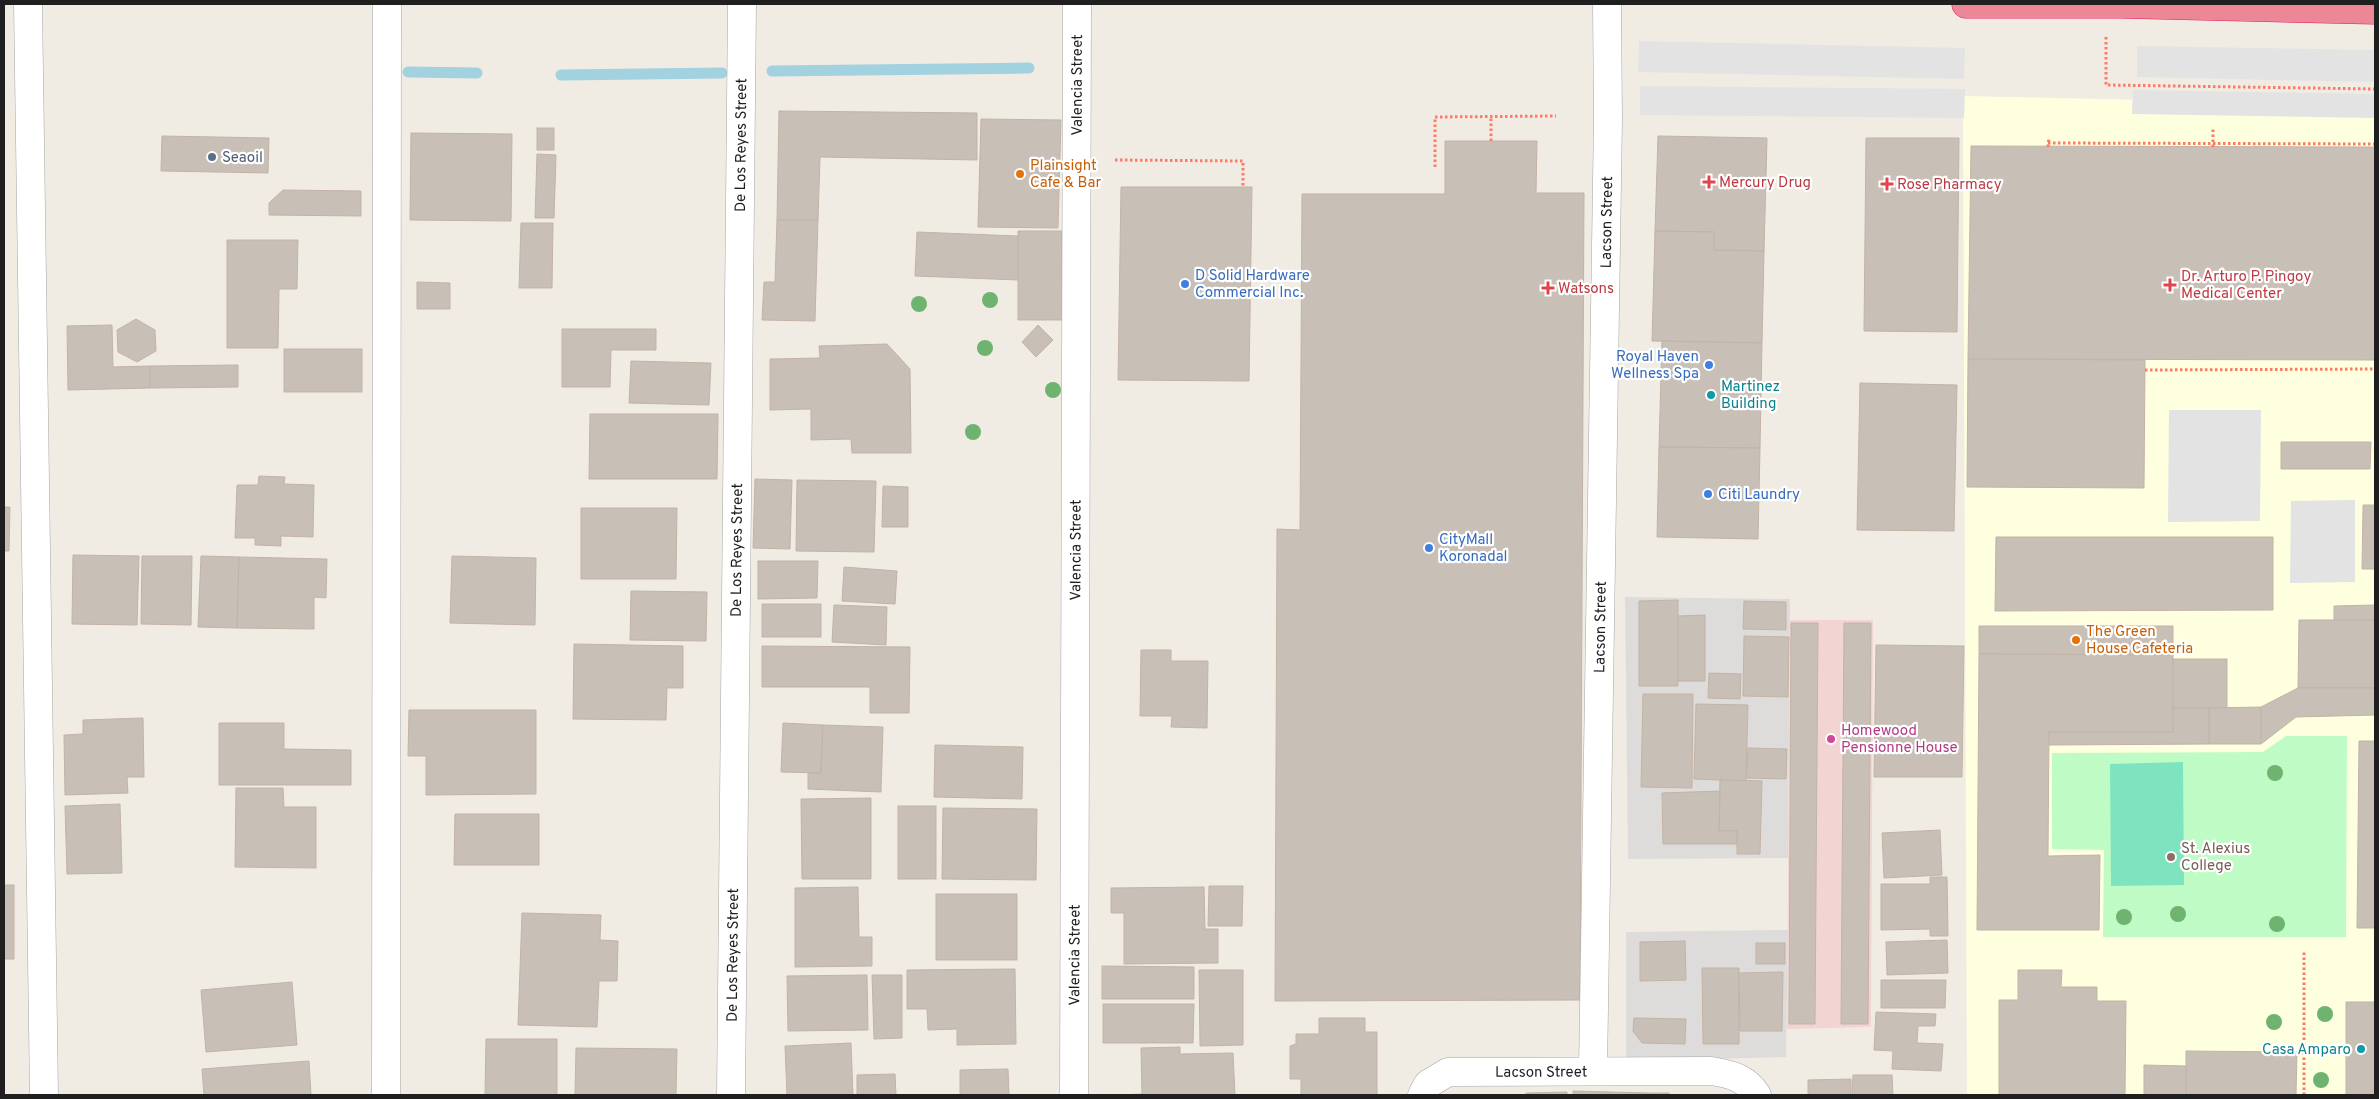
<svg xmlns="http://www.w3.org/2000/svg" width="2379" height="1099" font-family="Overpass,sans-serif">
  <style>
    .residential { fill: #dddcdb }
    .commercial { fill: #f2d4d2 }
    .education { fill: #feffde }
    .park { fill: #bffcc5 }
    .pitch { fill: #7ee4bf }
    .parking { fill: #e3e3e3 }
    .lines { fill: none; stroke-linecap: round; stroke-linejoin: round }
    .stream { stroke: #a2d1e0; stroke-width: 11 }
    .building { fill: #c8bfb7; stroke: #c3b3a6 }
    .minor-casing { stroke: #a6a6a6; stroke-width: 29 }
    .highway-casing { stroke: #e51a5b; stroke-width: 29 }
    .path { stroke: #ff7a66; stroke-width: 3; stroke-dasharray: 2.5 2.5; stroke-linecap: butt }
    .minor { stroke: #fff; stroke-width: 28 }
    .highway { stroke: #ec8798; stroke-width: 28 }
    .tree { fill: #6fb371 }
    .service-dot { fill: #5c6f8a; stroke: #fff; stroke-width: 2 }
    .food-dot { fill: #e8710a; stroke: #fff; stroke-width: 2 }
    .health-dot { fill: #e0444e; stroke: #fff; stroke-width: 2 }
    .shop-dot { fill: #3f7fe0; stroke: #fff; stroke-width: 2 }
    .culture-dot { fill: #0f9aa8; stroke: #fff; stroke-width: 2 }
    .hotel-dot { fill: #d1479c; stroke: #fff; stroke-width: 2 }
    .education-dot { fill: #8d6e63; stroke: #fff; stroke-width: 2 }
    .labels { text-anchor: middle; stroke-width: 4.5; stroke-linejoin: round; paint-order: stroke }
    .street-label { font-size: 15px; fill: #1f1f1f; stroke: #fff }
    .service-label { font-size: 15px; fill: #4e5e75; stroke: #fff; text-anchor: start }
    .food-label { font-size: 15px; fill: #c56008; stroke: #fff; text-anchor: start }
    .health-label { font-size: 15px; fill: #be3a42; stroke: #fff; text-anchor: start }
    .shop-label { font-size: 15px; fill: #366cbe; stroke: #fff; text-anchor: start }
    .culture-label { font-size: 15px; fill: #0d838f; stroke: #fff; text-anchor: start }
    .hotel-label { font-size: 15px; fill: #b23c85; stroke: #fff; text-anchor: start }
    .education-label { font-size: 15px; fill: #785e54; stroke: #fff; text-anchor: start }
  </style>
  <rect width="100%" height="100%" fill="#f0ece4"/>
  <g class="residential">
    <path d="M 1625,597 L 1790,599 L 1788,858 L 1628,859 Z"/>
    <path d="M 1788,930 L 1786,1057 L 1626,1061 L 1626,932 Z"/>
  </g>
  <path class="commercial" d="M 1790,620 L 1873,620 L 1871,1027 L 1787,1029 Z"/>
  <path class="education" d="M 1963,96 L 2375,105 L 2375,1095 L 1967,1095 Z"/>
  <path class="park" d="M 2286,736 L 2347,736 L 2346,937 L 2103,937 L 2104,850 L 2052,849 L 2052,753 L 2263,752 Z"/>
  <path class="pitch" d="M 2183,762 L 2184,885 L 2111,886 L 2110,764 Z"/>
  <g class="parking">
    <path d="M 1639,41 L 1965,48 L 1964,79 L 1638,72 Z"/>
    <path d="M 2137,46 L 2375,50 L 2375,82 L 2137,77 Z"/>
    <path d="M 1640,86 L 1965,89 L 1964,118 L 1640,115 Z"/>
    <path d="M 2133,90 L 2375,94 L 2375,118 L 2132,114 Z"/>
    <path d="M 2169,410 L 2261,410 L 2260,521 L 2168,522 Z"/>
    <path d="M 2355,500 L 2355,582 L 2290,583 L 2291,501 Z"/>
  </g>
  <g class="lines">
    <g class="stream">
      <path d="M 772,71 L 1029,68"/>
      <path d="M 408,72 L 477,73"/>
      <path d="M 561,75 L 722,73"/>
    </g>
  </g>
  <g class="building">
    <path d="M 779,111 L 977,113 L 977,160 L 820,157 L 818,220 L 777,220 Z"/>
    <path d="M 981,119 L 1061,120 L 1058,228 L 978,227 Z"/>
    <rect x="537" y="128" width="17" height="22"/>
    <path d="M 411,133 L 512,134 L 511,221 L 410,220 Z"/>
    <path d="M 162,136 L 269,138 L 268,173 L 161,171 Z"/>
    <path d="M 1658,136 L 1767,138 L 1764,251 L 1714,250 L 1714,232 L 1655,231 Z"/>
    <path d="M 1866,138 L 1959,138 L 1957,332 L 1864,331 Z"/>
    <path d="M 1445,141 L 1537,141 L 1536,193 L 1584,193 L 1580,1000 L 1275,1001 L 1277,529 L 1300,530 L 1302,194 L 1445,194 Z"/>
    <path d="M 1971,146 L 2375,147 L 2375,360 L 1968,359 Z"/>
    <path d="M 537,154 L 556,155 L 554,218 L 535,218 Z"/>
    <path d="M 1121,187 L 1252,187 L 1249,381 L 1118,380 Z"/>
    <path d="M 283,190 L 361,191 L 361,216 L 269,215 L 269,203 Z"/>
    <path d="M 777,220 L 818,220 L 815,321 L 762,320 L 764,282 L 775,282 Z"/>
    <path d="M 521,223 L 553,223 L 552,288 L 519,288 Z"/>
    <path d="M 1018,231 L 1062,231 L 1063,320 L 1018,320 Z"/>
    <path d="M 1655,231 L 1714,232 L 1714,250 L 1764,251 L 1762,343 L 1652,341 Z"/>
    <path d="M 917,232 L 1018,236 L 1018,280 L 915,276 Z"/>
    <path d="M 227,240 L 298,240 L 297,289 L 279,289 L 278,348 L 227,348 Z"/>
    <path d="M 417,282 L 450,283 L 450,309 L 417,309 Z"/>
    <path d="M 136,319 L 155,330 L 156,351 L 137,362 L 118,352 L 117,330 Z"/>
    <path d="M 112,325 L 113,367 L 150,366 L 150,388 L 68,390 L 67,326 Z"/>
    <path d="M 1038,325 L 1053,340 L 1036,357 L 1022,342 Z"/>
    <path d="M 562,329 L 656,329 L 656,350 L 611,350 L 610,387 L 562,387 Z"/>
    <path d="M 1662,341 L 1762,343 L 1760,448 L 1659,447 Z"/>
    <path d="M 887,344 L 910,369 L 911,453 L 852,453 L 851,439 L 811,440 L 811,409 L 770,410 L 770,359 L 820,358 L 819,346 Z"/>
    <rect x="284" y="349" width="78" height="43"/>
    <path d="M 1968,359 L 2145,360 L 2144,488 L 1967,487 Z"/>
    <path d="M 631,361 L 711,363 L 709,405 L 629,403 Z"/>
    <path d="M 238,365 L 238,387 L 150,388 L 150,366 Z"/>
    <path d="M 1860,383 L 1957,385 L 1954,531 L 1857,530 Z"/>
    <path d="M 590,414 L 718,414 L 717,479 L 589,479 Z"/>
    <path d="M 2281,442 L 2371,442 L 2370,469 L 2281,469 Z"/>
    <path d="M 1659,447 L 1760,448 L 1758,539 L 1657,537 Z"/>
    <path d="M 259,476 L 285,477 L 284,484 L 314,485 L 313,537 L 281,536 L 281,546 L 255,545 L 255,538 L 235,538 L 237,485 L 258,485 Z"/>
    <path d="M 755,479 L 792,480 L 790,549 L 753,548 Z"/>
    <path d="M 797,480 L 876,481 L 874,552 L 796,551 Z"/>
    <path d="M 883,486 L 908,487 L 908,527 L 882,527 Z"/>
    <path d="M 2363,505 L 2375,505 L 2375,569 L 2362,569 Z"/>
    <path d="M 4,507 L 10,507 L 9,551 L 4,551 Z"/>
    <path d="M 581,508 L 677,508 L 676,579 L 581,579 Z"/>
    <path d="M 1996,537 L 2273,537 L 2273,610 L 1995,611 Z"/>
    <path d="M 73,555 L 139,556 L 137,625 L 72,624 Z"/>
    <path d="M 142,556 L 192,556 L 191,625 L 141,624 Z"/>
    <path d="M 201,556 L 239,557 L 237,628 L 198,627 Z"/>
    <path d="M 452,556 L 536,558 L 535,625 L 450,623 Z"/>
    <path d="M 239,557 L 327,559 L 326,598 L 314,597 L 314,629 L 237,628 Z"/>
    <path d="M 758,561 L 818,561 L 817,598 L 758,599 Z"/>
    <path d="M 844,567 L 897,571 L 895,604 L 842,601 Z"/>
    <path d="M 631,591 L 707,592 L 706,641 L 630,640 Z"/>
    <path d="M 1678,600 L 1678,686 L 1639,686 L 1639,601 Z"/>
    <path d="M 1744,601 L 1786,602 L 1786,630 L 1743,629 Z"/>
    <rect x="762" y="604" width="59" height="33"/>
    <path d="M 834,605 L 887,607 L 886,645 L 832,642 Z"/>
    <path d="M 2375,605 L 2375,620 L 2334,620 L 2334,606 Z"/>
    <path d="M 1705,615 L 1705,681 L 1678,681 L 1678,616 Z"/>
    <path d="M 2299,620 L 2375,620 L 2375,688 L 2298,688 Z"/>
    <path d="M 1791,623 L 1818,623 L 1815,1024 L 1789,1024 Z"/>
    <path d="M 1844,623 L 1871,623 L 1868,1024 L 1841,1024 Z"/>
    <path d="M 1979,626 L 2173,626 L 2173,655 L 1979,654 Z"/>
    <path d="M 1744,636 L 1789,637 L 1788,697 L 1743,696 Z"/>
    <path d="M 574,644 L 683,646 L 683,688 L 667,688 L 666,720 L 573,719 Z"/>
    <path d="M 1876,645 L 1964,646 L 1962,777 L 1874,777 Z"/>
    <path d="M 762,646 L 910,647 L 909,713 L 870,713 L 870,687 L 762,687 Z"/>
    <path d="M 1141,650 L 1171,650 L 1171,661 L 1208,661 L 1207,728 L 1171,727 L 1172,716 L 1140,716 Z"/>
    <path d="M 1979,654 L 2173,655 L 2173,732 L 2049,732 L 2048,856 L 2100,855 L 2099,930 L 1977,930 Z"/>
    <rect x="2173" y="659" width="54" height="49"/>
    <path d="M 1709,673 L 1741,674 L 1740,699 L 1708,698 Z"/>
    <path d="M 2298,688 L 2375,688 L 2375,715 L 2296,717 L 2261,744 L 2261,707 Z"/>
    <path d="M 1643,694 L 1693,694 L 1692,788 L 1641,787 Z"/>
    <path d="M 1696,704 L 1748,705 L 1746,781 L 1694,779 Z"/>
    <path d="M 2261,707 L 2261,744 L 2209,744 L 2209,708 Z"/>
    <path d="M 2173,708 L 2209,708 L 2209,744 L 2049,745 L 2049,732 L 2173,732 Z"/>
    <path d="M 409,710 L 536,710 L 536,794 L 426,795 L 426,756 L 408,756 Z"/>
    <path d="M 143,718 L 144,777 L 127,777 L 128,793 L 65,795 L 64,735 L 83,734 L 83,720 Z"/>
    <path d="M 219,723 L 284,723 L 284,749 L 351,750 L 351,785 L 219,785 Z"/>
    <path d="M 783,723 L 823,725 L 821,773 L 781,772 Z"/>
    <path d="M 823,725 L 883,727 L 881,792 L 808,789 L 808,773 L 821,773 Z"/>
    <path d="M 2359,741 L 2375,741 L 2375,928 L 2357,928 Z"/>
    <path d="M 935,745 L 1023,747 L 1022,799 L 934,797 Z"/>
    <path d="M 1748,748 L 1787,749 L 1786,779 L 1746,778 Z"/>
    <path d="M 1720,780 L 1762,781 L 1760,854 L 1737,854 L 1737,831 L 1719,831 Z"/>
    <path d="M 236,788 L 283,788 L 284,807 L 316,807 L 316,868 L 235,867 Z"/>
    <path d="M 1720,791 L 1719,831 L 1737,831 L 1737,844 L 1663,844 L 1662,793 Z"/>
    <path d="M 871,798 L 871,879 L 802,879 L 801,799 Z"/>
    <path d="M 120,804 L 122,873 L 67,874 L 65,806 Z"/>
    <rect x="898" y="806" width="38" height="73"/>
    <path d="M 943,808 L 1037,809 L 1036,880 L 942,879 Z"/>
    <path d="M 455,814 L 539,814 L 539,865 L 454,865 Z"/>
    <path d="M 1940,830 L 1942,875 L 1884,878 L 1882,833 Z"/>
    <path d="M 1930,877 L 1947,877 L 1948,936 L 1930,936 L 1930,929 L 1881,930 L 1881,884 L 1930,884 Z"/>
    <rect x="4" y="885" width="10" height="74"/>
    <path d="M 1209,886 L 1243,886 L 1242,926 L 1208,926 Z"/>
    <path d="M 858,887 L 859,937 L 872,937 L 872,966 L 795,967 L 795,888 Z"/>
    <path d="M 1204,887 L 1205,929 L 1218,929 L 1218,963 L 1124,964 L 1124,913 L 1111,913 L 1111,888 Z"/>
    <rect x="936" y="894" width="81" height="66"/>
    <path d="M 522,913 L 601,915 L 600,940 L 618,941 L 617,981 L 599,981 L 597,1027 L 518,1025 Z"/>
    <path d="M 1947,940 L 1948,973 L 1887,975 L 1886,942 Z"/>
    <path d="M 1685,941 L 1686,980 L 1640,981 L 1640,942 Z"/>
    <rect x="1756" y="943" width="29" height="21"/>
    <path d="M 1102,966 L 1194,967 L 1194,999 L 1102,999 Z"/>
    <path d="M 1702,968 L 1739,968 L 1739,1044 L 1703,1044 Z"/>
    <path d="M 1015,969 L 1016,1044 L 957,1045 L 957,1029 L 928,1030 L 927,1009 L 907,1009 L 907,970 Z"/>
    <path d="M 1199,970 L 1243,970 L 1243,1045 L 1200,1046 Z"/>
    <path d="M 2018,970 L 2062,970 L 2061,987 L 2097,987 L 2097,1001 L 2126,1001 L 2125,1095 L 1999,1095 L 1999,1000 L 2018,1000 Z"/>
    <path d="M 1783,972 L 1782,1031 L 1740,1031 L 1739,973 Z"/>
    <path d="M 867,975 L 868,1030 L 788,1031 L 787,976 Z"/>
    <path d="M 872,975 L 902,975 L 902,1038 L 874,1039 Z"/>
    <path d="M 1881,980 L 1946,980 L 1945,1008 L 1881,1008 Z"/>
    <path d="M 292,982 L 297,1045 L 206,1052 L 201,990 Z"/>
    <rect x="2346" y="1002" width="29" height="93"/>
    <path d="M 1103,1004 L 1194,1004 L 1193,1043 L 1103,1043 Z"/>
    <path d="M 1876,1012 L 1936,1014 L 1935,1026 L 1918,1026 L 1917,1043 L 1943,1044 L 1941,1071 L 1892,1069 L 1893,1051 L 1874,1050 Z"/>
    <path d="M 1319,1018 L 1365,1018 L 1365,1032 L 1377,1032 L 1377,1095 L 1301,1095 L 1301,1079 L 1290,1079 L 1290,1046 L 1296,1044 L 1296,1034 L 1319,1034 Z"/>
    <path d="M 1634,1018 L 1686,1019 L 1685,1044 L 1642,1043 L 1633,1031 Z"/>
    <path d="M 486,1039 L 557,1039 L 557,1095 L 485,1095 Z"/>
    <path d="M 851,1043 L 853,1095 L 787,1095 L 785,1046 Z"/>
    <path d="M 1180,1047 L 1180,1054 L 1233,1053 L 1235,1095 L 1119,1095 L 1142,1094 L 1141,1048 Z"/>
    <path d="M 576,1048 L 677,1049 L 676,1095 L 575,1095 Z"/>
    <path d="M 2186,1051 L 2297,1052 L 2296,1095 L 2186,1095 Z"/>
    <path d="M 309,1061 L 311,1095 L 204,1095 L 202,1069 Z"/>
    <path d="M 2144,1065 L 2186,1066 L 2186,1095 L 2144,1095 Z"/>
    <path d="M 1008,1069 L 1009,1095 L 960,1095 L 960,1070 Z"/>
    <path d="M 895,1074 L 896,1095 L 857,1095 L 857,1075 Z"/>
    <path d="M 1853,1075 L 1892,1075 L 1893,1095 L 1852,1095 Z"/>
    <path d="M 1851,1079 L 1851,1095 L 1808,1095 L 1808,1080 Z"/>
    <path d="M 1573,1091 L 1650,1093 L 1650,1095 L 1573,1095 Z"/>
    <path d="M 1567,1092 L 1567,1095 L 1526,1095 L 1526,1093 Z"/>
    <rect x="1650" y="1093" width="19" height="2"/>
  </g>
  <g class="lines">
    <g class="minor-casing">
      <g id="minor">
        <path d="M 28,4 L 44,1095"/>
        <path id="s1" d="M 1593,1071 L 1608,119 L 1607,4"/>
        <path d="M 386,1095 L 387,4"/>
        <path id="s2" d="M 731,1095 L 742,4"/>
        <path id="s3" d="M 1074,1095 L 1077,4"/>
        <path id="s4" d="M 1422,1095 L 1428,1084 L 1448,1072 L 1711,1071 C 1731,1074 1746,1078 1757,1095"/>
      </g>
    </g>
    <g class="highway-casing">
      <path id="highway" d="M 1966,4 L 2121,4 L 2375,10"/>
    </g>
    <g class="path">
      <path d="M 2106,37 L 2106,85 L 2375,89"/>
      <path d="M 1491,141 L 1491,116"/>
      <path d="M 2048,143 L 2375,144"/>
      <path d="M 2048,147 L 2049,137"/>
      <path d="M 2213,147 L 2213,128"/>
      <path d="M 1115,160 L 1243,161 L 1243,187"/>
      <path d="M 1435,167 L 1435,117 L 1556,116"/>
      <path d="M 2145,370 L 2375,369"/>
      <path d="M 2304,1095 L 2304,950"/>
    </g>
    <use href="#minor" class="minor"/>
    <use href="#highway" class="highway"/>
  </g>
  <g class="tree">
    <circle cx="990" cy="300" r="8"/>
    <circle cx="919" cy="304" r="8"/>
    <circle cx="985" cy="348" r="8"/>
    <circle cx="1053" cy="390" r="8"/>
    <circle cx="973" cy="432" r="8"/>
    <circle cx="2275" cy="773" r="8"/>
    <circle cx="2178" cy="914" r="8"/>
    <circle cx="2124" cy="917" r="8"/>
    <circle cx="2277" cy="924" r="8"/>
    <circle cx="2325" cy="1014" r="8"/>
    <circle cx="2274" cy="1022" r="8"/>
    <circle cx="2321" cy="1080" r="8"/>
  </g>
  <circle class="service-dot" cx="212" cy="157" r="5"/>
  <g class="food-dot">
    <circle cx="1020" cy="174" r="5"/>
    <circle cx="2076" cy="640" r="5"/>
  </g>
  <g class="health-dot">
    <path d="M1706.5 174.5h5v5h5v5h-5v5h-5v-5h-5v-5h5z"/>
    <path d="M1884.5 176.5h5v5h5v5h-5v5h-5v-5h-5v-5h5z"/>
    <path d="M2167.5 277.5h5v5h5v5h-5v5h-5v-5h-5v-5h5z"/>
    <path d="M1545.5 280.5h5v5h5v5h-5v5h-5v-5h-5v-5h5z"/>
  </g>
  <g class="shop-dot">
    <circle cx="1185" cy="284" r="5"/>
    <circle cx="1709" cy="365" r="5"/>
    <circle cx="1708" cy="494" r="5"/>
    <circle cx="1429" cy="548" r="5"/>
  </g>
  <g class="culture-dot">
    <circle cx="1711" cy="395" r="5"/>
    <circle cx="2361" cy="1049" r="5"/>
  </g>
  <circle class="hotel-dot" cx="1831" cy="739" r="5"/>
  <circle class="education-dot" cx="2171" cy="857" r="5"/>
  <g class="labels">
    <g class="street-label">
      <text dy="5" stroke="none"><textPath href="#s3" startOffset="1010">Valencia Street</textPath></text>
      <text dy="5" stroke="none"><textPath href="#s2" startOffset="950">De Los Reyes Street</textPath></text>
      <text dy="5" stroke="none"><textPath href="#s1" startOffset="849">Lacson Street</textPath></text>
      <text dy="5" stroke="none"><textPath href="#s2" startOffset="545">De Los Reyes Street</textPath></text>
      <text dy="5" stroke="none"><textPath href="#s3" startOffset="545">Valencia Street</textPath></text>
      <text dy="5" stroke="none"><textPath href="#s1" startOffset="444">Lacson Street</textPath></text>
      <text dy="5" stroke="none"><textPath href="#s2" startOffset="140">De Los Reyes Street</textPath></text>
      <text dy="5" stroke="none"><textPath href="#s3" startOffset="140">Valencia Street</textPath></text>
      <text dy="5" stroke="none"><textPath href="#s4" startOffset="129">Lacson Street</textPath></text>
    </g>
    <g class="service-label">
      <text x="222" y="162">Seaoil</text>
    </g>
    <g class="food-label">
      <text x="1030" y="170">Plainsight<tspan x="1030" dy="17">Cafe &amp; Bar</tspan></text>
      <text x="2086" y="636">The Green<tspan x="2086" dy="17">House Cafeteria</tspan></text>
    </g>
    <g class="health-label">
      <text x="1719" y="187">Mercury Drug</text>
      <text x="1897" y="189">Rose Pharmacy</text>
      <text x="2181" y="281">Dr. Arturo P. Pingoy<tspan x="2181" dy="17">Medical Center</tspan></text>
      <text x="1558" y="293">Watsons</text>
    </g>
    <g class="shop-label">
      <text x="1195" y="280">D Solid Hardware<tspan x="1195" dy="17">Commercial Inc.</tspan></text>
      <text x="1699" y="361" text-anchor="end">Royal Haven<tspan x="1699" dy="17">Wellness Spa</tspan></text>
      <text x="1718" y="499">Citi Laundry</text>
      <text x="1439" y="544">CityMall<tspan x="1439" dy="17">Koronadal</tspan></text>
    </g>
    <g class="culture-label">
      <text x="1721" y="391">Martinez<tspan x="1721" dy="17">Building</tspan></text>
      <text x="2351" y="1054" text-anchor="end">Casa Amparo</text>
    </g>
    <g class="hotel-label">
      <text x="1841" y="735">Homewood<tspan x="1841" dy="17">Pensionne House</tspan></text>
    </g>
    <g class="education-label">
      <text x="2181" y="853">St. Alexius<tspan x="2181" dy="17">College</tspan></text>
    </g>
  </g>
  <rect width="2379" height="1099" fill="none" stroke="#1f1f1f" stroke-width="10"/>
</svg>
